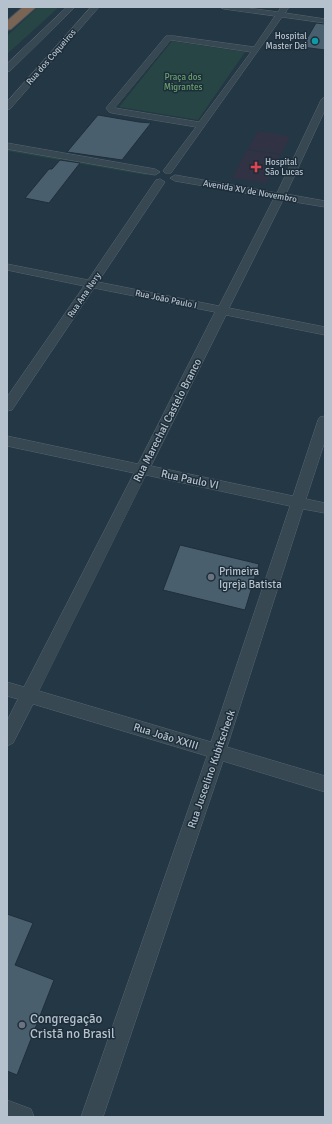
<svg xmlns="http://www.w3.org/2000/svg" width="332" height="1124" font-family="Signika,sans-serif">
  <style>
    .medical { fill: #313244 }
    .green { fill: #264544 }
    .building { fill: #495f6d; stroke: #1f2f3b }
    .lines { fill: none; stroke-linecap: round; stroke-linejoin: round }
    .minor-casing { stroke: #566571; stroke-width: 1 }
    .highway-casing { stroke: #43525e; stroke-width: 2 }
    .minor { fill: #384853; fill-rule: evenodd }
    .highway { fill: #7a6554; fill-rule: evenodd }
    .culture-dot { fill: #0f9aa8; stroke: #1d2d39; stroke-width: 1.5 }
    .health-dot { fill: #e0444e; stroke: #1d2d39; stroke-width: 1.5 }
    .worship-dot { fill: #6b7280; stroke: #1d2d39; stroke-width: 1.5 }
    .labels { text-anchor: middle; stroke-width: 3; stroke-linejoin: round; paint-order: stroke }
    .far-poi-label { font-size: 9px; fill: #b5c2cd; stroke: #1d2d39; text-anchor: end }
    .far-street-label { font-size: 9px; fill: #b5c2cd; stroke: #1d2d39 }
    .far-park-label { font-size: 9px; fill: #6aa16e; stroke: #1d2d39 }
    .street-label { font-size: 11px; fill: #b5c2cd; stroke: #1d2d39 }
    .poi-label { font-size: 11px; fill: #b5c2cd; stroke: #1d2d39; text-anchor: start }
    .near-poi-label { font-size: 13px; fill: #b5c2cd; stroke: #1d2d39; text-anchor: start }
  </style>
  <rect width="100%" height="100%" fill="#243744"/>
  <g class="medical">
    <path d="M 258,131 L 290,136 L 281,154 L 248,149 Z"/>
    <path d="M 247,150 L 280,155 L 266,183 L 232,178 Z"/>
  </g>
  <g class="green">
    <path d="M 38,7 L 59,7 L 7,54 L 7,36 Z"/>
    <path d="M 172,41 L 245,52 L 198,120 L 119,107 Z"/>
    <path d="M 7,148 L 147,173 L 148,175 L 145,175 L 7,151 Z"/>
  </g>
  <g class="building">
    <path d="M 316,23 L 325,24 L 325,50 L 302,47 Z"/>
    <path d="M 98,115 L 139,122 L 151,123 L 122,160 L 67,152 Z"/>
    <path d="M 60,160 L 80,163 L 49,203 L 25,198 L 49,169 L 52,169 Z"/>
    <path d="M 180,545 L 259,564 L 245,610 L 163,590 Z"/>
    <path d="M 7,914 L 33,923 L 15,965 L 54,980 L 17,1075 L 7,1071 Z"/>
  </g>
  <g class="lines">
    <g class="minor-casing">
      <g id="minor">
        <path d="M 67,7 L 75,7 L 10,71 L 7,72 L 7,64 Z"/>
        <path d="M 91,7 L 99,7 L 10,109 L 7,110 L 7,102 Z"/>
        <path d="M 220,7 L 240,7 L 278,12 L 281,7 L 289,7 L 285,13 L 325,19 L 325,23 L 282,17 L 171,173 L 165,173 L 163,171 L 196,127 L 112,113 L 109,112 L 106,108 L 166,36 L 174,36 L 254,47 L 275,16 L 224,9 ZM 171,40 L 251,52 L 199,122 L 115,108 Z"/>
        <path d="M 325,97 L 325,110 L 286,194 L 325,201 L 325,207 L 283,200 L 229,308 L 325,327 L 325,335 L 226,315 L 151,466 L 293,496 L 318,420 L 320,417 L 325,416 L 325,441 L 306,499 L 325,503 L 325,513 L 303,509 L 227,747 L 325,776 L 325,792 L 223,761 L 103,1117 L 81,1117 L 207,756 L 33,704 L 13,743 L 7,746 L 7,721 L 18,699 L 7,696 L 7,682 L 24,687 L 134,473 L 7,446 L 7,436 L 138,464 L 215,312 L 94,288 L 12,410 L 7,411 L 7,397 L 84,286 L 7,270 L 7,264 L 88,280 L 156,180 L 160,179 L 165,182 L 98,282 L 219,306 L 274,198 L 175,181 L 170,178 L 175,175 L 277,193 L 321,100 ZM 146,475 L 290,506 L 211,742 L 39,691 Z"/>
        <path d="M 7,143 L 155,169 L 160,172 L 155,175 L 7,149 Z"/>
        <path d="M 7,1100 L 31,1109 L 34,1117 L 7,1117 Z"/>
      </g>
    </g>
    <g class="highway-casing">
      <path id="highway" d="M 23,7 L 36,7 L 11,29 L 7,30 L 7,21 Z"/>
    </g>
    <use href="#minor" class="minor"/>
    <use href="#highway" class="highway"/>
  </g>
  <circle class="culture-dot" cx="315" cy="41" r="4"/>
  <path class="health-dot" d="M254 161h4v4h4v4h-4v4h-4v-4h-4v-4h4z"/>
  <g class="worship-dot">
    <circle cx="211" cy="577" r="4"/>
    <circle cx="22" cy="1025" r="4"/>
  </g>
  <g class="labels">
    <g class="far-poi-label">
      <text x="307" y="39">Hospital<tspan x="307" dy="10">Master Dei</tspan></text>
      <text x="265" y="165" text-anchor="start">Hospital<tspan x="265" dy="10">São Lucas</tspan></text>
    </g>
    <g class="far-street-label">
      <text transform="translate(51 57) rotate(-49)" y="3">Rua dos Coqueiros</text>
      <text transform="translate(250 191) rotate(10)" y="3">Avenida XV de Novembro</text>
      <text transform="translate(84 295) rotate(-56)" y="3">Rua Ana Nery</text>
      <text transform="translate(166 299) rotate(12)" y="3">Rua João Paulo I</text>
    </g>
    <g class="far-park-label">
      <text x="183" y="80">Praça dos<tspan x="183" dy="10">Migrantes</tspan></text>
    </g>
    <g class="street-label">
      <text transform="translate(167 420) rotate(-63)" y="4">Rua Marechal Castelo Branco</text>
      <text transform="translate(190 479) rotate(12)" y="4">Rua Paulo VI</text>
      <text transform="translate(166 736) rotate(17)" y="4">Rua João XXIII</text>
      <text transform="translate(211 769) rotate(-71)" y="4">Rua Juscelino Kubitscheck</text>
    </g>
    <g class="poi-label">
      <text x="219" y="575">Primeira<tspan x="219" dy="13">Igreja Batista</tspan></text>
    </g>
    <g class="near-poi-label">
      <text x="30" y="1023">Congregação<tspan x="30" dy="15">Cristã no Brasil</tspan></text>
    </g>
  </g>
  <rect width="332" height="1124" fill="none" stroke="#b5c2cd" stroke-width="16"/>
</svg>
